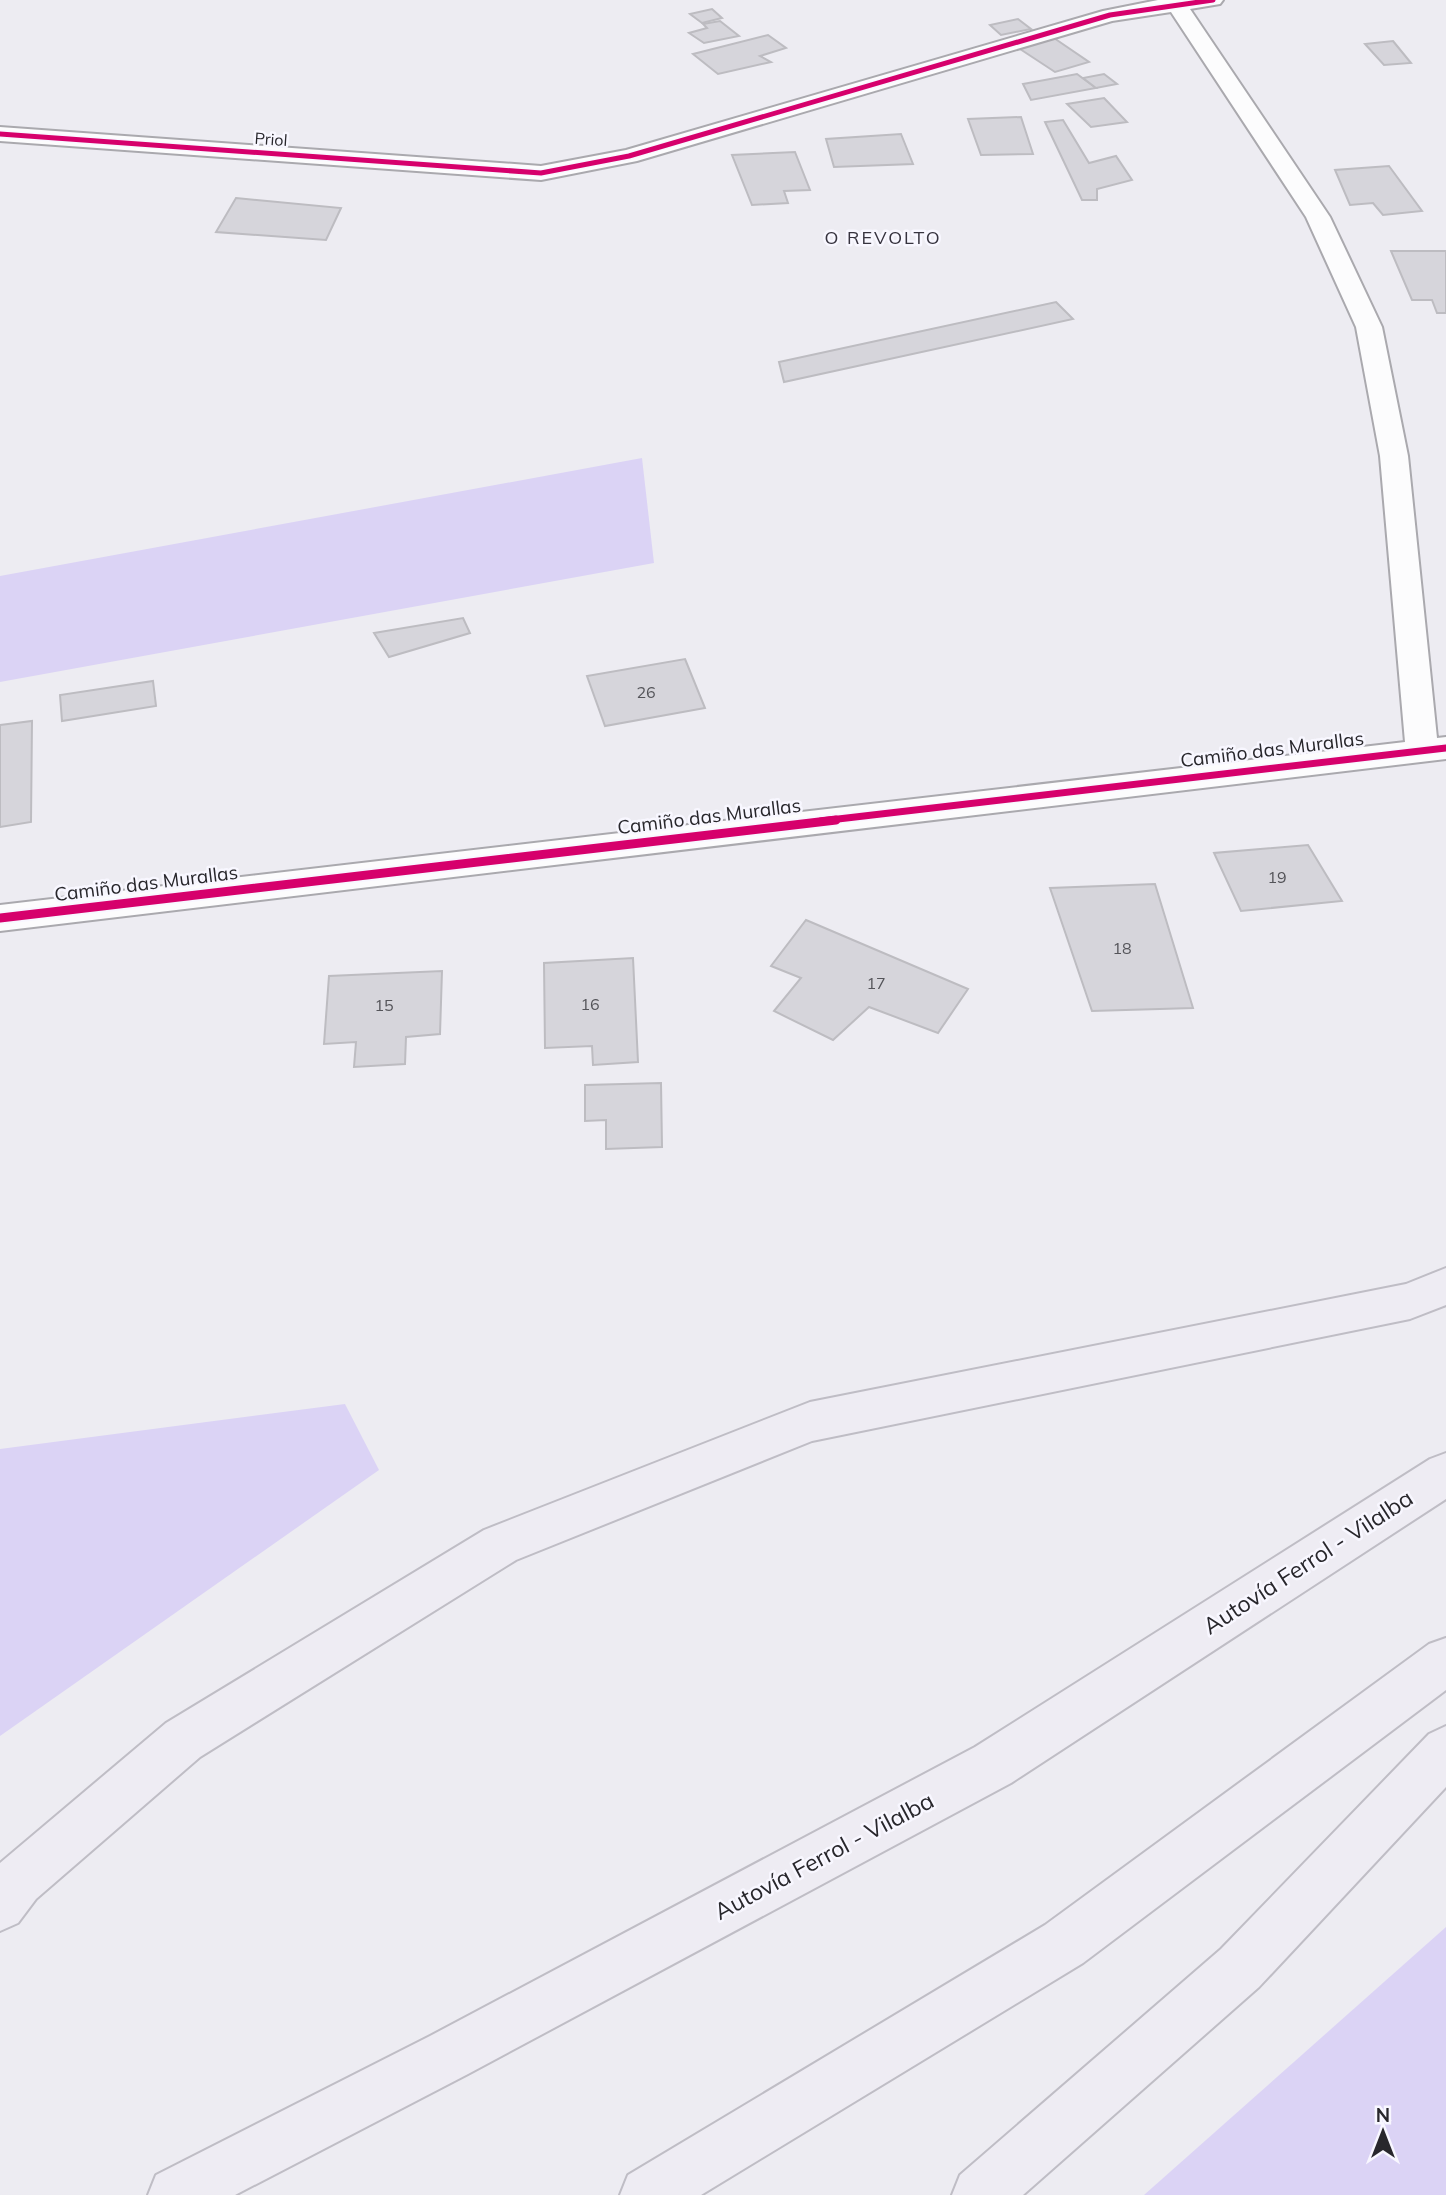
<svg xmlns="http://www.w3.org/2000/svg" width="1446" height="2195" font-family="Mulish,sans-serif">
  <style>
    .green { fill: #dbd3f5 }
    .building { fill: #d6d5db; stroke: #bdbcc1; stroke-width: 2 }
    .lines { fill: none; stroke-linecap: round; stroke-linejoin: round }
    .minor-casing { stroke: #aaa9ae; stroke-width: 4 }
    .motorway-casing { stroke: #bfbdc5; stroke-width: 4 }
    .minor { fill: #fcfcfd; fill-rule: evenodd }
    .motorway { fill: #eeecf3; fill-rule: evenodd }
    .cycleway-far2-casing { stroke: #f8f7ff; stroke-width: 8 }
    .cycleway-far1-casing { stroke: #f8f7ff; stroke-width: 10 }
    .cycleway-casing { stroke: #f8f7ff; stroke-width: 13 }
    .cycleway-far2 { stroke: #d6006c; stroke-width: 5 }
    .cycleway-far1 { stroke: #d6006c; stroke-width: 7 }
    .cycleway { stroke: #d6006c; stroke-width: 9 }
    .labels { text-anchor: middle; stroke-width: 5; stroke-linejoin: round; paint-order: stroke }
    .far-street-label { font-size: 16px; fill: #28272c; stroke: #f8f7ff }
    .number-label { font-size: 16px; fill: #545459 }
    .far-neighbourhood-label { font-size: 18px; letter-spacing: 2px; fill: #36333e; stroke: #f8f7ff }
    .street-label { font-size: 19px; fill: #28272c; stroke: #f8f7ff }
    .near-street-label { font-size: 23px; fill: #28272c; stroke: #f8f7ff }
  </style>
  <rect width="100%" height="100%" fill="#edecf2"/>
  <g class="green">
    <path d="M 642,458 L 654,563 L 0,682 L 0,576 Z"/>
    <path d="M 345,1404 L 379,1470 L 0,1736 L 0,1449 Z"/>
    <path d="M 1446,1927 L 1446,2195 L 1144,2195 Z"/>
  </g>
  <g class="building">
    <path d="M 712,9 L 722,18 L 702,23 L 690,14 Z"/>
    <path d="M 1018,19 L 1031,29 L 1001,35 L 990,25 Z"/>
    <path d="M 720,21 L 739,36 L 704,43 L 689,33 L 707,28 L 703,24 Z"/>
    <path d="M 768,35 L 786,48 L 760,56 L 771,62 L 718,74 L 693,54 Z"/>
    <path d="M 1051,36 L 1089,62 L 1055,72 L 1017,47 Z"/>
    <path d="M 1393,41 L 1411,63 L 1384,65 L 1365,44 Z"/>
    <path d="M 1077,74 L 1096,88 L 1031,100 L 1023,84 Z"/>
    <path d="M 1104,74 L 1117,84 L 1096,88 L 1083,78 Z"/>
    <path d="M 1104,98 L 1127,122 L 1091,127 L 1067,104 Z"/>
    <path d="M 1021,117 L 1033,154 L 981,155 L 968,119 Z"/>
    <path d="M 1063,120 L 1089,163 L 1116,156 L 1132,180 L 1097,189 L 1097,200 L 1082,200 L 1045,122 Z"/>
    <path d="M 901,134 L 913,164 L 834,167 L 826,139 Z"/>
    <path d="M 795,152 L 810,190 L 784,191 L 788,203 L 752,205 L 732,155 Z"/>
    <path d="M 1389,166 L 1422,211 L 1383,215 L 1373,203 L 1350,205 L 1335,170 Z"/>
    <path d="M 236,198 L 341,208 L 326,240 L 216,232 Z"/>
    <path d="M 1391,251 L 1446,251 L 1446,313 L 1437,313 L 1432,300 L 1412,300 Z"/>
    <path d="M 1056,302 L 1073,319 L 784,382 L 779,362 Z"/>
    <path d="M 463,618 L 470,633 L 389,657 L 374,633 Z"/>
    <path d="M 685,659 L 705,708 L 605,726 L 587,676 Z"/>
    <path d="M 153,681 L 156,706 L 62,721 L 60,695 Z"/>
    <path d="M 32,721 L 31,822 L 0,827 L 0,725 Z"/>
    <path d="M 1308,845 L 1342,901 L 1241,911 L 1214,853 Z"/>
    <path d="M 1155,884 L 1193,1008 L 1092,1011 L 1050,888 Z"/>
    <path d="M 806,920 L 968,989 L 938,1033 L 869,1007 L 833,1040 L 774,1011 L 801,978 L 771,966 Z"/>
    <path d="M 633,958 L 638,1062 L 593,1065 L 592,1046 L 545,1048 L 544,963 Z"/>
    <path d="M 442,971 L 440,1034 L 406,1037 L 405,1064 L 354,1067 L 356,1042 L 324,1044 L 329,976 Z"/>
    <path d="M 661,1083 L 662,1147 L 606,1149 L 606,1120 L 585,1121 L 585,1085 Z"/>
  </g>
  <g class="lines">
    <g class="minor-casing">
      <path id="minor" d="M 1158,0 L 1223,0 L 1220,4 L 1190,9 L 1330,217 L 1382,327 L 1408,456 L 1437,738 L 1446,737 L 1446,759 L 0,931 L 0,905 L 1405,742 L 1380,456 L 1356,327 L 1306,217 L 1171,12 L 1112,21 L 637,161 L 541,180 L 0,141 L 0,127 L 541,166 L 626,150 L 1103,11 Z"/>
    </g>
    <g class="motorway-casing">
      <g id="motorway">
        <path d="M 1446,1268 L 1446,1305 L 1410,1319 L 812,1441 L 516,1560 L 200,1757 L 36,1899 L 18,1923 L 0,1931 L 0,1863 L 166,1723 L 484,1530 L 810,1402 L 1406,1284 Z"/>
        <path d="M 1446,1453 L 1446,1499 L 1011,1783 L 468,2074 L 235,2195 L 148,2195 L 156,2175 L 430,2036 L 975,1747 L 1430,1459 Z"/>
        <path d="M 1446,1638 L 1446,1690 L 1083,1963 L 701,2195 L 620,2195 L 628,2175 L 1045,1925 L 1429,1644 Z"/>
        <path d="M 1446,1726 L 1446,1787 L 1259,1987 L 1023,2195 L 952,2195 L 960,2175 L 1221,1949 L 1429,1734 Z"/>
      </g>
    </g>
    <use href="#minor" class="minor"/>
    <use href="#motorway" class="motorway"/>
    <g class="cycleway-far2-casing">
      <path id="cycleway-far2" d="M 0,134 L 541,173 L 629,156 L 1110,15 L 1213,0"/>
    </g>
    <g class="cycleway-far1-casing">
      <path id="cycleway-far1" d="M 821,821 L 1446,748"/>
    </g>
    <g class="cycleway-casing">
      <path id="cycleway" d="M 0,918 L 836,820"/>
    </g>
    <use href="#cycleway-far2" class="cycleway-far2"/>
    <use href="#cycleway-far1" class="cycleway-far1"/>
    <use href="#cycleway" class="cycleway"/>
  </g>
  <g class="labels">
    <g class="far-street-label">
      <text transform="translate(271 139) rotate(4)" y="6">Priol</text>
    </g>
    <g class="number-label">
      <text x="646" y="698">26</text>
      <text x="1277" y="883">19</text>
      <text x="1122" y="954">18</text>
      <text x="876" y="989">17</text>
      <text x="590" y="1010">16</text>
      <text x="384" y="1011">15</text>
    </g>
    <g class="far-neighbourhood-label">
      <text x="883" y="244">O REVOLTO</text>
    </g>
    <g class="street-label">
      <text transform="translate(1272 749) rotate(-7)" y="7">Camiño das Murallas</text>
      <text transform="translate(709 816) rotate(-7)" y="7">Camiño das Murallas</text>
      <text transform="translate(146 883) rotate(-7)" y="7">Camiño das Murallas</text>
    </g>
    <g class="near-street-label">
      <text transform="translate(1308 1562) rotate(-33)" y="8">Autovía Ferrol - Vilalba</text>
      <text transform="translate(824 1856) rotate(-28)" y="8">Autovía Ferrol - Vilalba</text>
    </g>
  </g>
  <g transform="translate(1383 2132)" stroke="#f8f7ff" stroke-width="5" paint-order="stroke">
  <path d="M0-5L12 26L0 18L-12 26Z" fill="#28272c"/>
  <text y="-10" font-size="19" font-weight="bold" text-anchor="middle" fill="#28272c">N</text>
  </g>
</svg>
